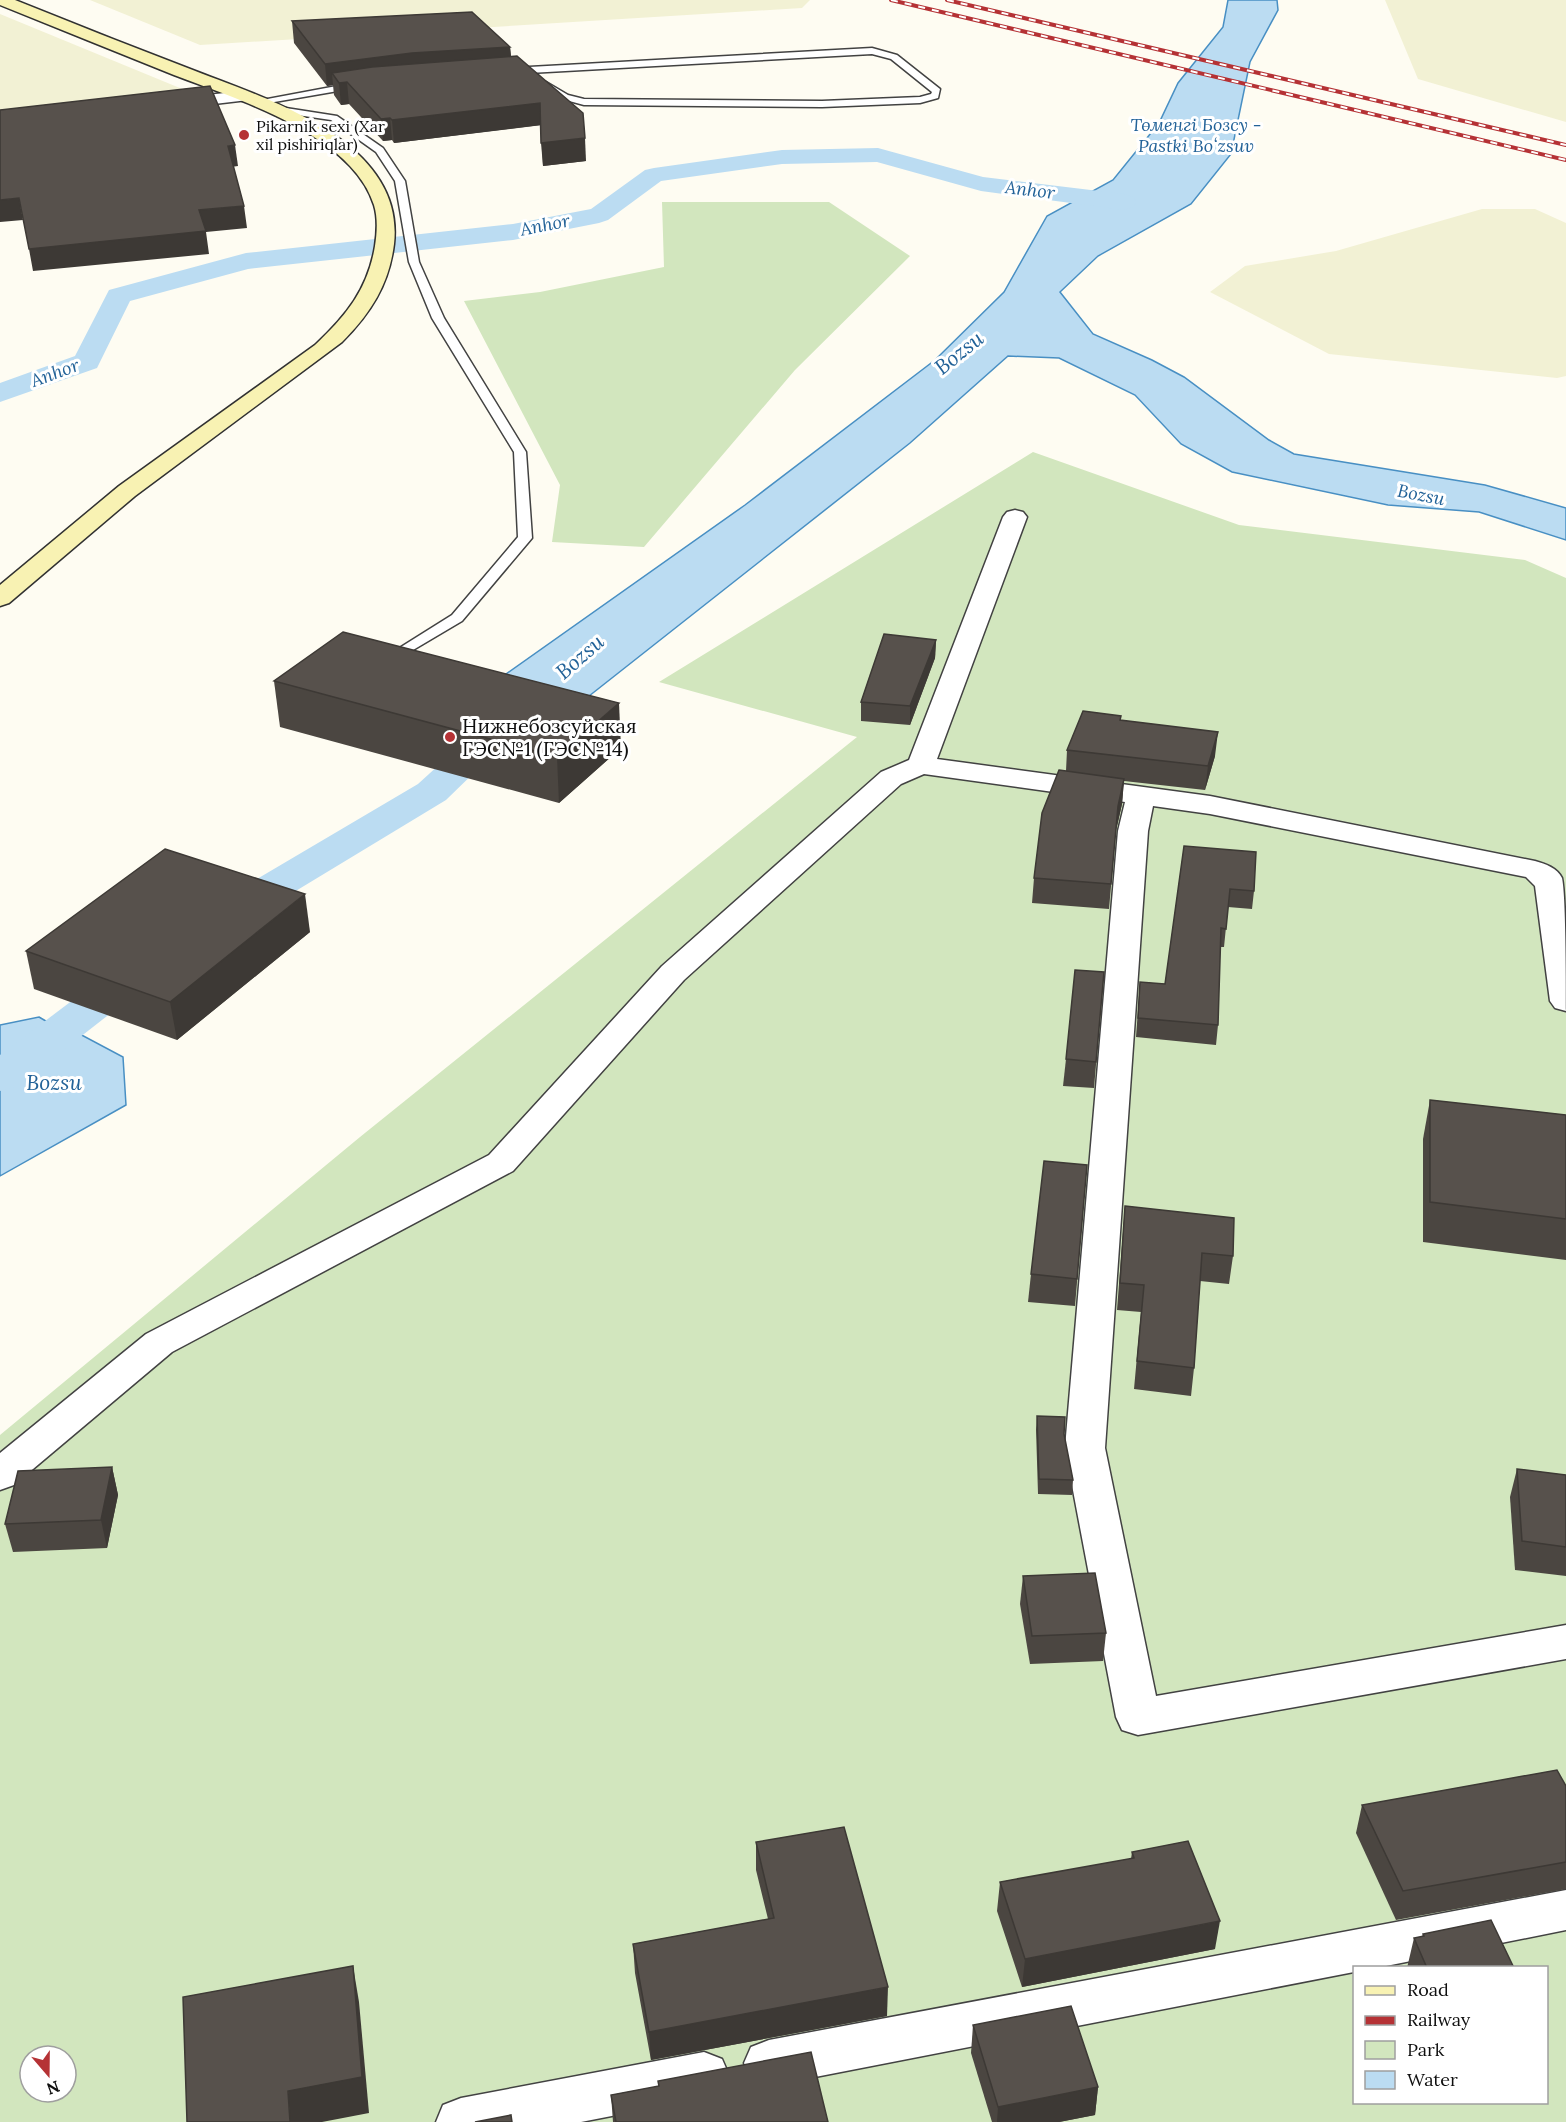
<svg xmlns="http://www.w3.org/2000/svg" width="1566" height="2122" font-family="Lora,serif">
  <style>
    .farmland { fill: #f2f1d4 }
    .green { fill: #d2e6be; fill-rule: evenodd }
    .water { fill: #bbdcf2; stroke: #488fc3; stroke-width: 1.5 }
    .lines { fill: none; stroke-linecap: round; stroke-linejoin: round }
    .canal { fill: #bbdcf2; fill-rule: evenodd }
    .service-casing { stroke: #424242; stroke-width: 3 }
    .minor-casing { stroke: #424242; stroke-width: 3 }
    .secondary-casing { stroke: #313131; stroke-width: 3 }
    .service { fill: #fff; fill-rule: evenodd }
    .minor { fill: #fff; fill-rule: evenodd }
    .secondary { fill: #f8f2b3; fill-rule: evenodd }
    .rail-casing { stroke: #b53235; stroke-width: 4 }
    .rail { stroke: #fff; stroke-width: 2; stroke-dasharray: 7; stroke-linecap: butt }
    .wall { fill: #4b4641 }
    .shaded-wall { fill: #3d3935 }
    .building { fill: #57514c; stroke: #3d3935; stroke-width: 1.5 }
    .poi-dot { fill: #b53235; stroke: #fff; stroke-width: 2 }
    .labels { text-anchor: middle; stroke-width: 6; stroke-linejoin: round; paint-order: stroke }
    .far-poi-label { font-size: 16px; fill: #0f0f0f; stroke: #fff; text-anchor: start }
    .far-water-label { font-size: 18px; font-style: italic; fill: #226298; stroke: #fff }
    .poi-label { font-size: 20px; fill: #0f0f0f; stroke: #fff; text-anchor: start }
    .water-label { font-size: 21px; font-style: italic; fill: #226298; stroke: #fff }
  </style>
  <rect width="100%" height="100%" fill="#fefcf2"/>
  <g class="farmland">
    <path d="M 90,0 L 810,0 L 802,8 L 200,45 Z"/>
    <path d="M 1385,0 L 1566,0 L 1566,122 L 1418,79 Z"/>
    <path d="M 0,14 L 192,93 L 0,115 Z"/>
    <path d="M 1482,209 L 1535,209 L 1566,223 L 1566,376 L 1557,378 L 1329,354 L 1210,292 L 1245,266 L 1336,251 Z"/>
  </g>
  <g class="green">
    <path d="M 662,202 L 829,202 L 910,256 L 795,370 L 644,547 L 552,542 L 560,485 L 464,301 L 540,292 L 664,267 Z"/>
    <path d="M 1033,452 L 1239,525 L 1525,560 L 1566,578 L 1566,2122 L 0,2122 L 0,1435 L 360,1137 L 857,737 L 659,682 ZM 1354,1968 L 1546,1968 L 1546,2102 L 1354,2102 ZM 30,2056 L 66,2056 L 66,2092 L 30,2092 Z"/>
  </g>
  <g class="water">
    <path d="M 1228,0 L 1277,0 L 1278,10 L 1250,62 L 1231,154 L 1191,204 L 1098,256 L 1060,292 L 1093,334 L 1152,360 L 1184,377 L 1269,440 L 1294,454 L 1485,485 L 1566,508 L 1566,540 L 1479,512 L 1388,505 L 1232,472 L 1181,444 L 1135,395 L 1059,358 L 1008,356 L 910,443 L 551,726 L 465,703 L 745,505 L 935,360 L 1004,292 L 1047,216 L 1113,180 L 1159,123 L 1178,83 L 1223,27 Z"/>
    <path d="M 39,1017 L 61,1030 L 76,1032 L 123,1057 L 126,1105 L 0,1176 L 0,1025 Z"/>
  </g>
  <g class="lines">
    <g class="canal">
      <path d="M 878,148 L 983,177 L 1124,194 L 1133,197 L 1137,202 L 1133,207 L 1124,210 L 981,191 L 877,162 L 782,164 L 661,181 L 608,220 L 599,223 L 513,240 L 248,269 L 130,301 L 97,368 L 0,402 L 0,383 L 75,356 L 109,290 L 246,253 L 513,224 L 591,209 L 645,170 L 654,168 L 782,150 Z"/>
      <path d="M 498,720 L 511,723 L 517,731 L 446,800 L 238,926 L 223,930 L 208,926 L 202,917 L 208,908 L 418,784 L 485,723 Z"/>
      <path d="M 137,959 L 152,963 L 158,972 L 152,981 L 16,1087 L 0,1091 L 0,1055 L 122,963 Z"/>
    </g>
    <g class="service-casing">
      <g id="service">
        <path d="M 872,48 L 897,55 L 940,89 L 938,98 L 920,103 L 822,107 L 584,105 L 562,99 L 538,84 L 546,82 L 568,95 L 584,99 L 822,101 L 920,97 L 931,94 L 932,92 L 891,59 L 872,54 L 511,74 L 507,71 L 511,68 Z"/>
        <path d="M 358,82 L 361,83 L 361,87 L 257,105 L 252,102 Z"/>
        <path d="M 273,106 L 337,116 L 383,148 L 405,181 L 419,262 L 444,318 L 526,452 L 532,538 L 462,621 L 413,650 L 403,650 L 401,647 L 452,615 L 518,537 L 514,452 L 432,318 L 409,262 L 395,181 L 376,152 L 331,120 L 270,111 L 268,109 Z"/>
      </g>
    </g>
    <g class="minor-casing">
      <g id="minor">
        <path d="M 242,91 L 248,92 L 250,96 L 248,100 L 172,109 L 164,104 L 172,99 Z"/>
        <path d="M 1015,510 L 1023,512 L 1027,517 L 937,759 L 1210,796 L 1535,861 C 1546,864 1557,868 1562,878 C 1566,896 1566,986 1566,1011 L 1555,1008 L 1550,1001 L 1535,886 L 1526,877 L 1210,814 L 1153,806 L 1148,831 L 1105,1448 L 1156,1696 L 1566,1625 L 1566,1659 L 1138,1735 L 1122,1730 L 1116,1717 L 1065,1448 L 1118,831 L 1125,802 L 924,774 L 901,784 L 684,980 L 513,1171 L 172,1352 L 14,1485 L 0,1490 L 0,1453 L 146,1334 L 489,1155 L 662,966 L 881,772 L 909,760 L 1003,517 L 1007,512 Z"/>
        <path d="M 1566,1890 L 1566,1930 L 1376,1968 L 1354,1968 L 1354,1972 L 769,2086 L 751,2079 L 744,2063 L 751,2047 L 769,2040 Z"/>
        <path d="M 704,2052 L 722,2059 L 729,2075 L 722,2091 L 704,2098 L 581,2122 L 436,2122 L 443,2105 L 461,2098 Z"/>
      </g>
    </g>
    <g class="secondary-casing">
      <path id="secondary" d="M 0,0 L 15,0 C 72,23 128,45 185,67 C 261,97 406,139 394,244 C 389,285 370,314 342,342 L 135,496 L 9,603 L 0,606 L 0,585 L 119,486 L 315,345 C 346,316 368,289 375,246 C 377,233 378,218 374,205 C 352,134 236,99 174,75 C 116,52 58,28 0,5 Z"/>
    </g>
    <use href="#service" class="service"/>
    <use href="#minor" class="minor"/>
    <use href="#secondary" class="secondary"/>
    <g class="rail-casing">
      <g id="rail">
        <path d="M 891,0 L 1566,160"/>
        <path d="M 947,0 L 1566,145"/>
      </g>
    </g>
    <use href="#rail" class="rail"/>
  </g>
  <g class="wall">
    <path d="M 292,21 L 510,47 L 511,56 L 586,161 L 543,166 L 541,125 L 394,143 L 392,140 L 383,141 L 349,104 L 341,105 L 334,95 L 333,85 L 327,86 L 294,43 Z"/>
    <path d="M 936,640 L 935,658 L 910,725 L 861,721 L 861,702 Z"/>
    <path d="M 274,681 L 621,748 L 559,803 L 280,727 Z"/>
    <path d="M 1121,716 L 1121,720 L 1215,756 L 1205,790 L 1124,781 L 1122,804 L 1116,830 L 1109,909 L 1032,903 L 1034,878 L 1066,771 L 1067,750 Z"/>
    <path d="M 1184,846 L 1254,891 L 1252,909 L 1228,907 L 1224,947 L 1220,947 L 1218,1025 L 1216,1045 L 1136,1037 L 1140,982 L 1165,984 Z"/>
    <path d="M 310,932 L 177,1040 L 34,989 L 26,951 Z"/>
    <path d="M 1104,972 L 1094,1088 L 1063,1086 L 1066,1059 Z"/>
    <path d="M 1430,1100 L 1566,1115 L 1566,1260 L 1423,1242 L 1423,1139 Z"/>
    <path d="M 1087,1165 L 1075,1306 L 1028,1302 L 1031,1274 Z"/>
    <path d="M 1125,1206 L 1233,1256 L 1229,1284 L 1200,1281 L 1194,1368 L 1191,1396 L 1134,1389 L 1141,1312 L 1117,1310 Z"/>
    <path d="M 1037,1416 L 1064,1434 L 1073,1480 L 1072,1495 L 1038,1494 L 1036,1430 Z"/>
    <path d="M 112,1467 L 118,1495 L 107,1548 L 13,1552 L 5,1524 Z"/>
    <path d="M 1517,1469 L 1566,1475 L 1566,1576 L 1515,1570 L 1510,1497 Z"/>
    <path d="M 1023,1576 L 1106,1633 L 1103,1661 L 1030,1664 L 1020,1604 Z"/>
    <path d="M 1566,1786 L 1566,1889 L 1396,1920 L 1356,1833 L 1362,1805 Z"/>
    <path d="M 756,1842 L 887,2016 L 651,2060 L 635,1973 L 633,1944 L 768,1919 L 756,1870 Z"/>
    <path d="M 1132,1852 L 1215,1949 L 1022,1987 L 997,1911 L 1000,1882 L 1131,1859 Z"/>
    <path d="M 1423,1934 L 1514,1968 L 1407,1968 L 1414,1938 L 1422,1937 Z"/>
    <path d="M 973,2025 L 1098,2087 L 1095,2115 L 1059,2122 L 992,2122 L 971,2053 Z"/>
    <path d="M 658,2081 L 828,2122 L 613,2122 L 611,2095 L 659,2086 Z"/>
  </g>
  <g class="shaded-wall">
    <path d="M 510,47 L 512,68 L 347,82 L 349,104 L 341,105 L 339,83 L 332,73 L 333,85 L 327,86 L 325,64 L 412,53 Z"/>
    <path d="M 540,103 L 542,125 L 394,143 L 392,120 Z"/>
    <path d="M 390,118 L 392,140 L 383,141 L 381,119 Z"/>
    <path d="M 585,138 L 586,161 L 543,166 L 541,143 Z"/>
    <path d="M 235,145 L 238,166 L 231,167 L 228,146 Z"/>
    <path d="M 19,198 L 23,220 L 0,222 L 0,200 Z"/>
    <path d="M 244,206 L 247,228 L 206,232 L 209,254 L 33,271 L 29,249 L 199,210 Z"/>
    <path d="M 936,640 L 935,658 L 910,725 L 910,706 Z"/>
    <path d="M 619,703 L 621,748 L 559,803 L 557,757 Z"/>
    <path d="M 1218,732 L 1215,756 L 1205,790 L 1208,766 Z"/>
    <path d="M 1124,779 L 1122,804 L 1116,831 L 1118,806 Z"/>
    <path d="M 305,894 L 310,932 L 177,1040 L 170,1002 Z"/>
    <path d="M 112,1467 L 118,1495 L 107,1548 L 101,1520 Z"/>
    <path d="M 1220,1921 L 1215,1949 L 1022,1987 L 1025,1959 Z"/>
    <path d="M 353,1966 L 359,2002 L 369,2113 L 322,2122 L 290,2122 L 288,2091 Z"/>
    <path d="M 888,1987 L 887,2016 L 651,2060 L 649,2032 Z"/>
    <path d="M 1098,2087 L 1095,2115 L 1059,2122 L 997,2122 L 998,2107 Z"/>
  </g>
  <g class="building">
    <path d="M 472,12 L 510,47 L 412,53 L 325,64 L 292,21 Z"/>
    <path d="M 517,56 L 583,113 L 585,138 L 541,143 L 540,103 L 392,120 L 390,118 L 381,119 L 347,82 L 339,83 L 332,73 L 372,67 Z"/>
    <path d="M 210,86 L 235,145 L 228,146 L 244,206 L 199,210 L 206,231 L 29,249 L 19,198 L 0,200 L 0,110 Z"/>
    <path d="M 343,632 L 619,703 L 557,757 L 274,681 Z"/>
    <path d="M 884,634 L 936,640 L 910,706 L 861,702 Z"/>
    <path d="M 1083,711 L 1121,716 L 1120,720 L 1218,732 L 1208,766 L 1067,750 Z"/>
    <path d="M 1059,770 L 1124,779 L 1118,806 L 1111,884 L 1034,878 L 1042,813 Z"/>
    <path d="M 1184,846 L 1256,852 L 1254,891 L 1230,889 L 1226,929 L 1221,928 L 1218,1025 L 1138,1018 L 1140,982 L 1165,984 Z"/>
    <path d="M 165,849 L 305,894 L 170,1002 L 26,951 Z"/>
    <path d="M 1075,970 L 1104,972 L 1096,1062 L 1066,1059 Z"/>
    <path d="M 1430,1100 L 1566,1115 L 1566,1219 L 1430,1202 Z"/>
    <path d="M 1044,1161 L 1087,1165 L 1077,1279 L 1031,1274 Z"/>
    <path d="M 1125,1206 L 1234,1218 L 1233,1256 L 1202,1253 L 1194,1368 L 1137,1361 L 1144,1285 L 1120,1283 Z"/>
    <path d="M 1037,1416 L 1065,1417 L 1064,1434 L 1073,1480 L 1039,1479 Z"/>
    <path d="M 112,1467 L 101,1520 L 5,1524 L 18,1471 Z"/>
    <path d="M 1517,1469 L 1566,1475 L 1566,1547 L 1522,1541 Z"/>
    <path d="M 1095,1573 L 1106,1633 L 1032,1636 L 1023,1576 Z"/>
    <path d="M 1557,1770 L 1566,1786 L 1566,1862 L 1403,1891 L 1362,1805 Z"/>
    <path d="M 844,1827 L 888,1987 L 649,2032 L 633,1944 L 774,1918 L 756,1842 Z"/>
    <path d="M 1188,1841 L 1220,1921 L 1025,1959 L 1000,1882 L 1134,1858 L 1132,1852 Z"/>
    <path d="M 1491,1920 L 1514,1968 L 1427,1968 L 1414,1938 L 1424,1936 L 1423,1934 Z"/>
    <path d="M 353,1966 L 362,2077 L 288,2091 L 290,2122 L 187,2122 L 183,1997 Z"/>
    <path d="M 1071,2006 L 1098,2087 L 998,2107 L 973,2025 Z"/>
    <path d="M 811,2052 L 828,2122 L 616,2122 L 611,2095 L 659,2086 L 658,2081 Z"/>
    <path d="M 511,2115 L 512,2122 L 475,2122 Z"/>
  </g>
  <g class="poi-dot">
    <circle cx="244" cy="135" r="6"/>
    <circle cx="450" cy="737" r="6"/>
  </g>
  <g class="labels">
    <g class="far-poi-label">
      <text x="256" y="132">Pikarnik sexi (Xar<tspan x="256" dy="18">xil pishiriqlar)</tspan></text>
    </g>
    <g class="far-water-label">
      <text x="1196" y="131">Төменгі Бозсу -<tspan x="1196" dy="21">Pastki Boʻzsuv</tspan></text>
      <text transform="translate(1030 190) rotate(7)" y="6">Anhor</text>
      <text transform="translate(545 225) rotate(-11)" y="6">Anhor</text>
      <text transform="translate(55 373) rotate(-20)" y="6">Anhor</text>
      <text transform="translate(1421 495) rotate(11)" y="6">Bozsu</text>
    </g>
    <g class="poi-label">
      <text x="462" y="733">Нижнебозсуйская<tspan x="462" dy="23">ГЭС№1 (ГЭС№14)</tspan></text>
    </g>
    <g class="water-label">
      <text transform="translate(959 353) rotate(-39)" y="7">Bozsu</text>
      <text transform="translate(580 657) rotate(-41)" y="7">Bozsu</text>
      <text x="54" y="1090">Bozsu</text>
    </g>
  </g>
  <rect x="1353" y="1966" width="195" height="138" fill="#ffffff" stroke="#9f9f9f" stroke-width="1.5"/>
  <rect x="1365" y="1986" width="30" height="9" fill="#f8f2b3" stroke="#9f9f9f" stroke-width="1.5"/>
  <text x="1407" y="1996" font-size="18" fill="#0f0f0f">Road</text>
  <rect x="1365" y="2016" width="30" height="9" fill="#b53235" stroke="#9f9f9f" stroke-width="1.5"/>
  <text x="1407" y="2026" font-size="18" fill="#0f0f0f">Railway</text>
  <rect x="1365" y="2041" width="30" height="18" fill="#d2e6be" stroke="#9f9f9f" stroke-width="1.5"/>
  <text x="1407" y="2056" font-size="18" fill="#0f0f0f">Park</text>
  <rect x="1365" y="2071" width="30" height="18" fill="#bbdcf2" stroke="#9f9f9f" stroke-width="1.5"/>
  <text x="1407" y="2086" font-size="18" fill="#0f0f0f">Water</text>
  <g transform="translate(48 2074) rotate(160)"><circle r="28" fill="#ffffff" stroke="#9f9f9f" stroke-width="1.5"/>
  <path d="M0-4.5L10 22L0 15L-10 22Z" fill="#b53235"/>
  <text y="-9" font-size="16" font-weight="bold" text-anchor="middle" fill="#0f0f0f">N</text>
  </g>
</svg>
